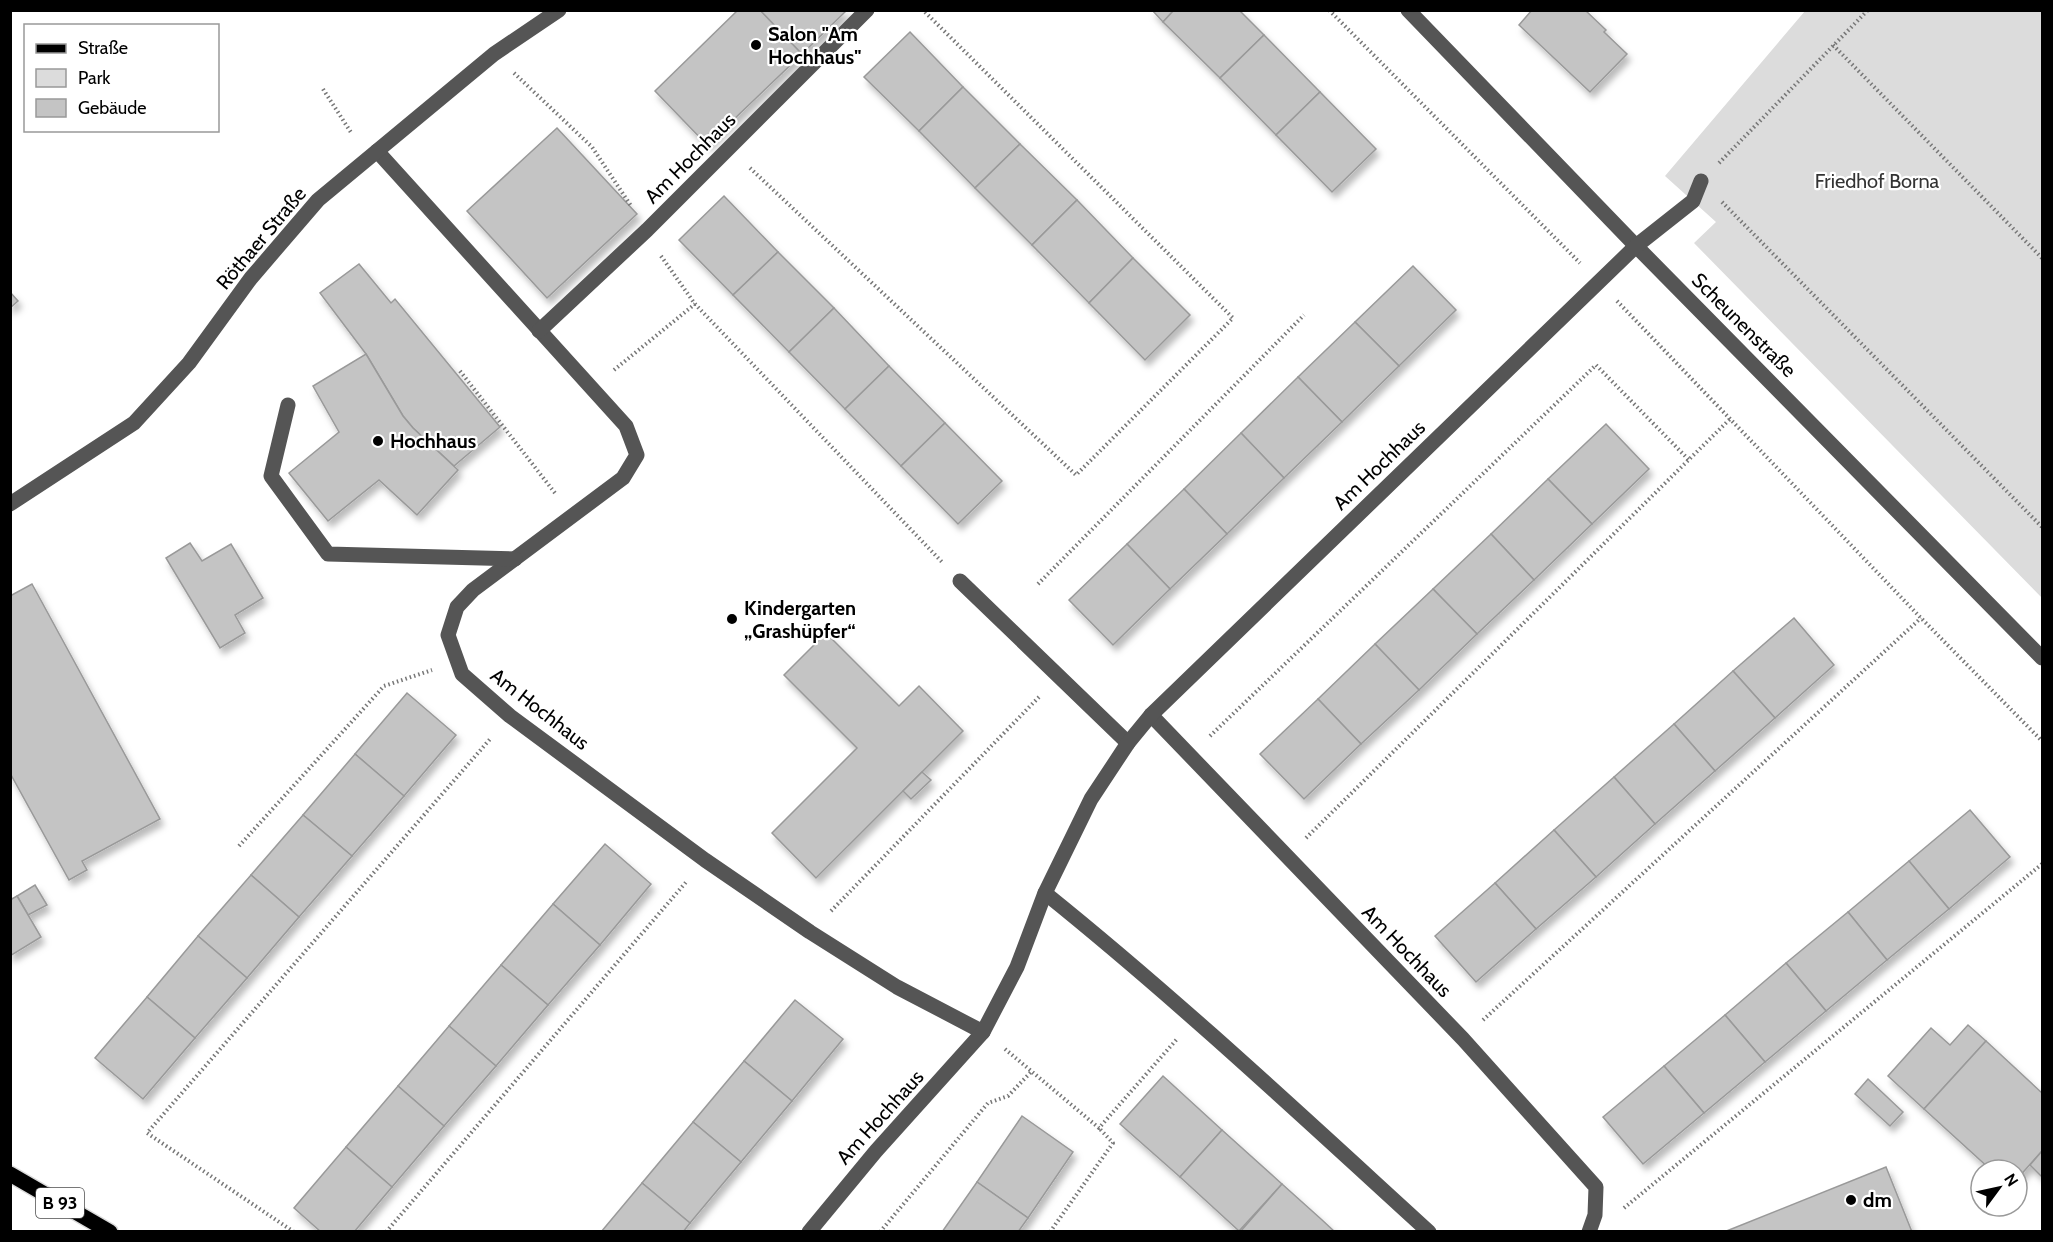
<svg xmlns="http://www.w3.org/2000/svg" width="2053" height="1242" font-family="Cabin,sans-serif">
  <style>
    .green { fill: #dcdcdc }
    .building { fill: #c4c4c4; stroke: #999; stroke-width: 1.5; filter: url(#shadow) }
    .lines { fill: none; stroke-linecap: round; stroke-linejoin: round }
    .major-casing { stroke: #dbdbdb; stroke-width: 18 }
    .path { stroke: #777; stroke-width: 4; stroke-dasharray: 1.5 3; stroke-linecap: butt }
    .minor { stroke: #555; stroke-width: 15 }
    .major { stroke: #000; stroke-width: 15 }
    .poi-dot { fill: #000; stroke: #fff; stroke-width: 2 }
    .labels { text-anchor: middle; stroke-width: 4.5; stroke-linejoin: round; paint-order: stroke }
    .shield { fill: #fff; stroke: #4c4c4c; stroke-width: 1.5 }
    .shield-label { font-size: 18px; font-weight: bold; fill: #000 }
    .poi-label { font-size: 20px; font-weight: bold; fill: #000; stroke: #fff; text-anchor: start }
    .street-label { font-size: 20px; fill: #000; stroke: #fff }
    .park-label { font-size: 20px; fill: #333; stroke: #fff }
  </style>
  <defs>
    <filter id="shadow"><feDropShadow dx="3.5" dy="6" stdDeviation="3" flood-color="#0004"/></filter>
  </defs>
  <rect width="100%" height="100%" fill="#fff"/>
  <path class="green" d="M 1805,11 L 2042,11 L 2042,598 L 1694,243 L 1716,222 L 1665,176 Z"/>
  <g class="building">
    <path d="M 738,10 L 760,10 L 802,54 L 707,145 L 655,91 Z"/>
    <path d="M 760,10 L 847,10 L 802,54 Z"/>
    <path d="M 1152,10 L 1174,10 L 1163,22 Z"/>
    <path d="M 1174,10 L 1239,10 L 1264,35 L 1220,78 L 1163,22 Z"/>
    <path d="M 1532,10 L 1585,10 L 1606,30 L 1604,32 L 1627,54 L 1590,92 L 1519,25 Z"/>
    <path d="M 910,32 L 963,87 L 919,131 L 864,77 Z"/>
    <path d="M 1264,35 L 1320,92 L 1276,135 L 1220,78 Z"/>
    <path d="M 963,87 L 1020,144 L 975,188 L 919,131 Z"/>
    <path d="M 1320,92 L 1376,149 L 1332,192 L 1276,135 Z"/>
    <path d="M 557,128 L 637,214 L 547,298 L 467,211 Z"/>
    <path d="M 1020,144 L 1077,200 L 1032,245 L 975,188 Z"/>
    <path d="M 724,196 L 778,252 L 733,295 L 679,240 Z"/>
    <path d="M 1077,200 L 1133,258 L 1089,303 L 1032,245 Z"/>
    <path d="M 778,252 L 834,308 L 789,352 L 733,295 Z"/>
    <path d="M 1133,258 L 1190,315 L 1145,360 L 1089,303 Z"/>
    <path d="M 359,264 L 391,303 L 395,299 L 500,427 L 454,466 L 413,428 L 403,416 L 366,354 L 320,293 Z"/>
    <path d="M 1413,266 L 1456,310 L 1399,366 L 1355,322 Z"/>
    <path d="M 10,292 L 18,301 L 10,308 Z"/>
    <path d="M 834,308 L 889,366 L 845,409 L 789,352 Z"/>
    <path d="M 1355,322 L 1399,366 L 1342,422 L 1298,377 Z"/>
    <path d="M 366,354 L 403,416 L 413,428 L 458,470 L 417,515 L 379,480 L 328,521 L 289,473 L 339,432 L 313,386 Z"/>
    <path d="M 889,366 L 945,423 L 901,466 L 845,409 Z"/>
    <path d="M 1298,377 L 1342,422 L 1284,478 L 1241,433 Z"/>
    <path d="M 945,423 L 1002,481 L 958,524 L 901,466 Z"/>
    <path d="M 1606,424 L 1649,469 L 1592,524 L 1548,479 Z"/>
    <path d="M 1241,433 L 1284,478 L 1227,534 L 1184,489 Z"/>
    <path d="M 1548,479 L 1592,524 L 1534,580 L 1491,534 Z"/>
    <path d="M 1184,489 L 1227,534 L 1170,589 L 1127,544 Z"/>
    <path d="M 1491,534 L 1534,580 L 1477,634 L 1433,589 Z"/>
    <path d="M 190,543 L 202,561 L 231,544 L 263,598 L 235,615 L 245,633 L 220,648 L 166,558 Z"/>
    <path d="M 1127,544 L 1170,589 L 1113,645 L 1069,600 Z"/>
    <path d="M 32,584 L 160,819 L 82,861 L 87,870 L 69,880 L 10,773 L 10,596 Z"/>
    <path d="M 1433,589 L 1477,634 L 1419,690 L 1375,644 Z"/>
    <path d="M 1794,618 L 1834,665 L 1775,718 L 1733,671 Z"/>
    <path d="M 826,633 L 899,706 L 919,686 L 963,731 L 816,878 L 772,833 L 857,748 L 784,675 Z"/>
    <path d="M 1375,644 L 1419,690 L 1361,744 L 1318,699 Z"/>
    <path d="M 1733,671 L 1775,718 L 1715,771 L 1674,724 Z"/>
    <path d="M 407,693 L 456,735 L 404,796 L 355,754 Z"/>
    <path d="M 1318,699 L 1361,744 L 1304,799 L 1260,754 Z"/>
    <path d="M 1674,724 L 1715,771 L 1655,824 L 1614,777 Z"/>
    <path d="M 355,754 L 404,796 L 352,856 L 303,815 Z"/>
    <path d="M 922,772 L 931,780 L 911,799 L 903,791 Z"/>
    <path d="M 1614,777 L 1655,824 L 1596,877 L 1554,830 Z"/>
    <path d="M 1970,810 L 2010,857 L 1949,909 L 1909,861 Z"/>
    <path d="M 303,815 L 352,856 L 299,917 L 251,875 Z"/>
    <path d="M 1554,830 L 1596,877 L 1536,929 L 1495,883 Z"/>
    <path d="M 605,844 L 651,884 L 600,945 L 553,904 Z"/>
    <path d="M 1909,861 L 1949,909 L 1887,960 L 1848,912 Z"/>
    <path d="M 251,875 L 299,917 L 247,978 L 198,936 Z"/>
    <path d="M 1495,883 L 1536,929 L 1476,982 L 1435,936 Z"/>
    <path d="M 35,885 L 47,905 L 28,915 L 17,896 Z"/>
    <path d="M 17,896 L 41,937 L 10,956 L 10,900 Z"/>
    <path d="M 553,904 L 600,945 L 548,1005 L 501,965 Z"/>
    <path d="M 1848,912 L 1887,960 L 1826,1011 L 1786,963 Z"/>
    <path d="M 198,936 L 247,978 L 195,1038 L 147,997 Z"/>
    <path d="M 1786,963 L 1826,1011 L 1765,1062 L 1725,1015 Z"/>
    <path d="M 501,965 L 548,1005 L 496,1066 L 449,1026 Z"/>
    <path d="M 147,997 L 195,1038 L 143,1099 L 95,1058 Z"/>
    <path d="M 795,1000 L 843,1039 L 792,1101 L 744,1061 Z"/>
    <path d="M 1725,1015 L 1765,1062 L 1704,1113 L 1664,1066 Z"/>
    <path d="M 1968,1025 L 1986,1041 L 1924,1109 L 1888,1076 L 1931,1028 L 1950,1045 Z"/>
    <path d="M 449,1026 L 496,1066 L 444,1126 L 398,1086 Z"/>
    <path d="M 1986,1041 L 2042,1093 L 2042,1151 L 2017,1179 L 2017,1170 L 1991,1170 L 1924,1109 Z"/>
    <path d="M 744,1061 L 792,1101 L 741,1162 L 693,1122 Z"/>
    <path d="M 1664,1066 L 1704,1113 L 1643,1164 L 1603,1117 Z"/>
    <path d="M 1163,1076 L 1222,1130 L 1180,1177 L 1120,1124 Z"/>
    <path d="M 1868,1079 L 1903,1112 L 1890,1126 L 1855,1094 Z"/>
    <path d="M 398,1086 L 444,1126 L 392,1187 L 346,1147 Z"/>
    <path d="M 1022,1116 L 1073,1152 L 1028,1218 L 977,1182 Z"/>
    <path d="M 693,1122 L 741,1162 L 690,1223 L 642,1183 Z"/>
    <path d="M 1222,1130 L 1282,1184 L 1239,1231 L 1180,1177 Z"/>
    <path d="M 346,1147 L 392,1187 L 354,1232 L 321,1232 L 294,1208 Z"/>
    <path d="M 2042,1151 L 2042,1177 L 2030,1165 Z"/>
    <path d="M 1886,1167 L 1912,1232 L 1724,1232 Z"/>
    <path d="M 977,1182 L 1028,1218 L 1018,1232 L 942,1232 Z"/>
    <path d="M 642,1183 L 690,1223 L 683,1232 L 601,1232 Z"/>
    <path d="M 1282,1184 L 1321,1219 L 1335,1232 L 1240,1232 Z"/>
  </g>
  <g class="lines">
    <g class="major-casing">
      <path id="major" d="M 10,1174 L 110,1232"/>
    </g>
    <g class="path">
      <path d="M 1329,10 L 1580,263"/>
      <path d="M 1833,45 L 2042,258"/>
      <path d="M 514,73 L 592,147 L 631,206"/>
      <path d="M 323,89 L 352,134"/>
      <path d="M 1719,163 L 1868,10"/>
      <path d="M 750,168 L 1076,475 L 1233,318 L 923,10"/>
      <path d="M 1722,202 L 2042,527"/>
      <path d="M 661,256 L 695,304 L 942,562"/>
      <path d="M 1617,301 L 1921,618 L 2042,741"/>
      <path d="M 614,370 L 695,304"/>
      <path d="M 460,371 L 555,493"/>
      <path d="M 1038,584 L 1304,315"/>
      <path d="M 1210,736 L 1596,365 L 1689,460"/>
      <path d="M 1306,838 L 1730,419"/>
      <path d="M 239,846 L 384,686 L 432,670"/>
      <path d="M 831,911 L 1039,697"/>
      <path d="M 1483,1020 L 1921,618"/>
      <path d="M 1005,1049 L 1099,1128 L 1177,1039"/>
      <path d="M 1624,1208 L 2042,864"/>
      <path d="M 294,1232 L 147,1133 L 491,738"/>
      <path d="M 386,1232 L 687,881"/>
      <path d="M 880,1232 L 988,1103 L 1008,1096 L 1032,1071"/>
      <path d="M 1050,1232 L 1113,1143 L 1099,1128"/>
    </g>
    <g class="minor">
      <path d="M 1408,10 L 1636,246 L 2042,658"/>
      <path d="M 377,151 L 626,426 L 637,455 L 623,478 L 473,590 L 457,607 L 448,635 L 462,674 L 510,716 L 705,860 L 810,932 L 897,987 L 983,1032"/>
      <path d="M 539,331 L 647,230 L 867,10"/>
      <path d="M 288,405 L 271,476 L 328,554 L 515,559"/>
      <path d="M 10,504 L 134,423 L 189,363 L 251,278 L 318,200 L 494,54 L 559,10"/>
      <path d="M 960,581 L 1128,743"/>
      <path d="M 1151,715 L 1463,1039 L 1596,1187 L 1595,1215 L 1589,1232"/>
      <path d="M 1045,893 C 1178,1000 1303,1117 1429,1232"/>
      <path d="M 809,1232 L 876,1151 L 983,1032 L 1017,967 L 1045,893 L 1091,799 L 1128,743 L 1151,715 L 1636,246 L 1693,201 L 1701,181"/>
    </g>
    <use href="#major" class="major"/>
  </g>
  <g class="poi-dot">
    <circle cx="756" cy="45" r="6"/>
    <circle cx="378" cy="441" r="6"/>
    <circle cx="732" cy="619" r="6"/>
    <circle cx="1851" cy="1200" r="6"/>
  </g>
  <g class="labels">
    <rect class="shield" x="36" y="1188" width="48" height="30" rx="4.5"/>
    <g class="shield-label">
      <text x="60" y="1209">B 93</text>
    </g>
    <g class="poi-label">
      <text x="768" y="41">Salon "Am<tspan x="768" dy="23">Hochhaus"</tspan></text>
      <text x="390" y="448">Hochhaus</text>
      <text x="744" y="615">Kindergarten<tspan x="744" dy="23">„Grashüpfer“</tspan></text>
      <text x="1863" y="1207">dm</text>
    </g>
    <g class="street-label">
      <text transform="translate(690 158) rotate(-45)" y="7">Am Hochhaus</text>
      <text transform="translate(261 238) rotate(-50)" y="7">Röthaer Straße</text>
      <text transform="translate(1744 325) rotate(45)" y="7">Scheunenstraße</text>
      <text transform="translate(1379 465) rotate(-44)" y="7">Am Hochhaus</text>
      <text transform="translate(540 709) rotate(38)" y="7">Am Hochhaus</text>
      <text transform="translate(1407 951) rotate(46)" y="7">Am Hochhaus</text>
      <text transform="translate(880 1117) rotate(-48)" y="7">Am Hochhaus</text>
    </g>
    <g class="park-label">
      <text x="1877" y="188">Friedhof Borna</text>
    </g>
  </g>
  <rect width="2053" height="1242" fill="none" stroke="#000000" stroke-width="24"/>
  <rect x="24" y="24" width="195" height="108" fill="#ffffff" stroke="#999999" stroke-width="1.5"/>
  <rect x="36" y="44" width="30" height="9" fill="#000000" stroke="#999999" stroke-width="1.5"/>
  <text x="78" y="54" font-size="18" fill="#000000">Straße</text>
  <rect x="36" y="69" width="30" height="18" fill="#dcdcdc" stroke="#999999" stroke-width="1.5"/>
  <text x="78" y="84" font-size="18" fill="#000000">Park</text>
  <rect x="36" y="99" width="30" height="18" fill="#c4c4c4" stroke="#999999" stroke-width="1.5"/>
  <text x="78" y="114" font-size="18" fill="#000000">Gebäude</text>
  <g transform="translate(1999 1188) rotate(57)"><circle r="28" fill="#ffffff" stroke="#999999" stroke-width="1.5"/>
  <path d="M0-4.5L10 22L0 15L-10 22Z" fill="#000000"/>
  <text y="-9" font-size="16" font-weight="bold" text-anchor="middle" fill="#000000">N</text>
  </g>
</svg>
